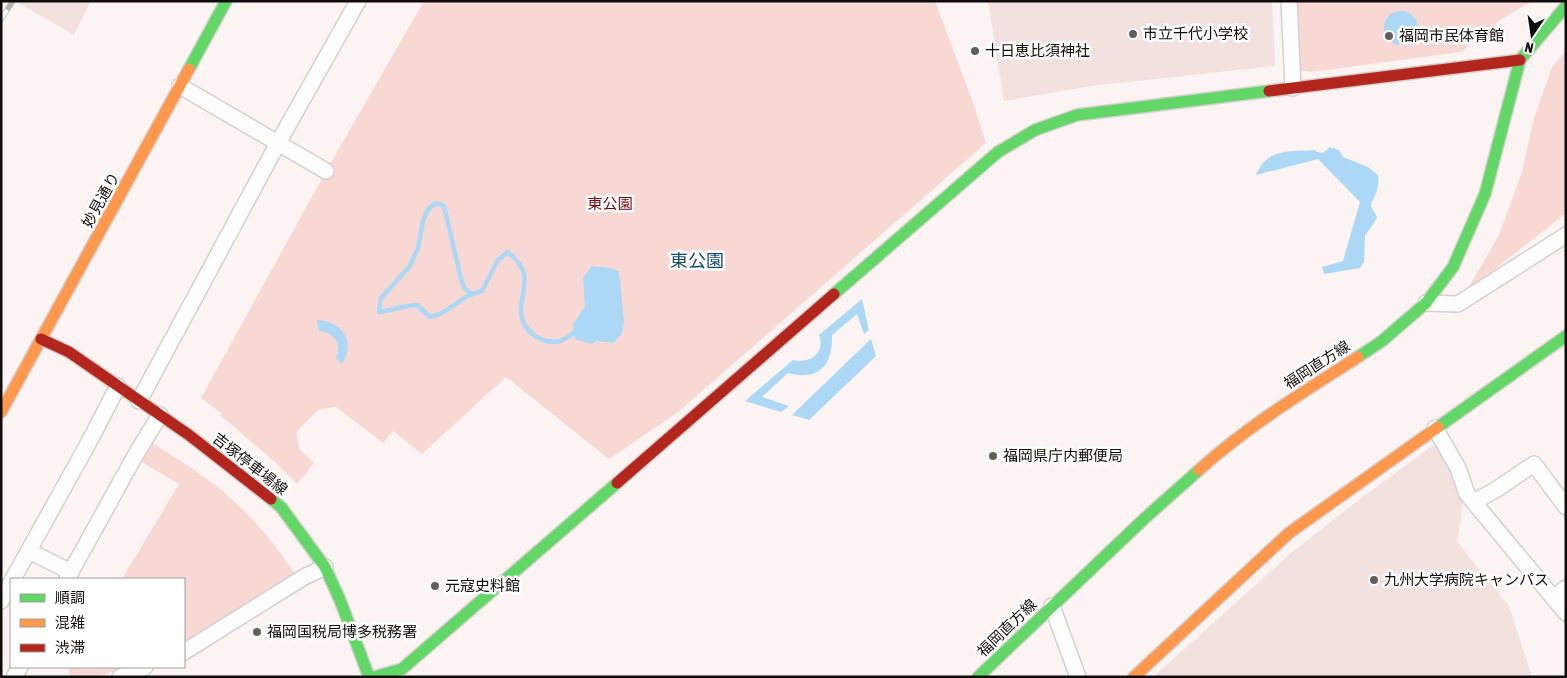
<svg xmlns="http://www.w3.org/2000/svg" width="1567" height="678" font-family="'Asap Condensed','Noto Sans JP',sans-serif">
  <style>
    .built { fill: #f1e2df }
    .green { fill: #f8d8d4 }
    .water { fill: #acd7f5 }
    .lines { fill: none; stroke-linecap: round; stroke-linejoin: round }
    .stream { stroke: #acd7f5; stroke-width: 4.5 }
    .street-casing { stroke: #d5cfce; stroke-width: 18 }
    .fast-casing { stroke: #d5cfce; stroke-width: 14 }
    .slow-casing { stroke: #d5cfce; stroke-width: 14 }
    .jam-casing { stroke: #d5cfce; stroke-width: 14 }
    .street { stroke: #fefdfd; stroke-width: 15 }
    .fast { stroke: #63d668; stroke-width: 11 }
    .slow { stroke: #ff974d; stroke-width: 11 }
    .jam { stroke: #b3261e; stroke-width: 11 }
    .rail-casing { stroke: #b6b4b4; stroke-width: 5.5 }
    .rail { stroke: #fff; stroke-width: 4; stroke-dasharray: 11; stroke-linecap: butt }
    .poi-dot { fill: #635d5c; stroke: #fff; stroke-width: 2 }
    .labels { text-anchor: middle; stroke-width: 5; stroke-linejoin: round; paint-order: stroke }
    .poi-label { font-size: 15px; fill: #110c0c; stroke: #fff; text-anchor: start }
    .street-label { font-size: 15px; fill: #110c0c; stroke: #fff }
    .park-label { font-size: 15px; fill: #740007; stroke: #fff }
    .quarter-label { font-size: 18px; fill: #134d6e; stroke: #fff }
  </style>
  <rect width="100%" height="100%" fill="#fbf4f2"/>
  <g class="built">
    <path d="M 15,1 L 91,1 L 74,35 Z"/>
    <path d="M 988,1 L 1272,1 L 1275,66 L 1091,86 L 1004,101 Z"/>
    <path d="M 1432,446 L 1437,447 L 1464,497 L 1457,542 L 1509,606 L 1532,677 L 1153,677 L 1290,554 L 1352,505 Z"/>
  </g>
  <g class="green">
    <path d="M 424,1 L 935,1 L 975,108 L 986,143 L 678,412 L 609,459 L 506,377 L 422,454 L 393,431 L 383,443 L 336,407 L 318,410 L 297,431 L 299,449 L 314,463 L 297,484 L 276,463 L 220,415 L 222,414 L 201,398 L 326,171 Z"/>
    <path d="M 1297,1 L 1532,1 L 1500,20 L 1461,52 L 1311,72 L 1301,71 Z"/>
    <path d="M 1566,51 L 1566,213 L 1466,292 L 1499,235 L 1522,172 L 1534,118 L 1552,67 Z"/>
    <path d="M 149,441 C 170,454 191,467 211,482 C 245,507 273,540 296,576 L 184,645 L 184,579 L 122,579 L 179,484 L 138,460 Z"/>
    <path d="M 71,667 L 125,667 L 99,677 L 72,677 L 68,672 Z"/>
  </g>
  <g class="water">
    <circle cx="1401" cy="28" r="17"/>
    <path d="M 1330,147 L 1339,150 L 1343,157 L 1368,167 L 1378,175 C 1379,183 1378,189 1375,196 C 1374,199 1372,201 1371,203 C 1370,209 1376,212 1377,218 L 1365,236 L 1364,262 L 1360,268 L 1324,274 L 1322,267 L 1343,261 L 1360,202 L 1318,159 L 1256,175 C 1267,147 1291,152 1315,150 L 1317,152 L 1323,153 Z"/>
    <path d="M 592,266 L 610,268 L 619,271 L 624,321 L 622,333 L 614,343 L 597,341 L 592,344 L 575,339 L 573,325 L 585,306 L 583,278 Z"/>
    <path d="M 862,299 L 869,330 L 864,334 L 857,314 L 832,335 C 833,366 819,381 788,373 L 762,397 L 789,406 L 781,412 L 745,401 L 793,360 C 809,364 826,354 819,335 Z"/>
    <path d="M 317,320 C 343,322 356,341 342,364 L 336,358 C 343,344 334,332 319,331 Z"/>
    <path d="M 871,339 L 876,356 L 809,420 L 792,415 Z"/>
  </g>
  <g class="lines">
    <path class="stream" d="M 471,293 L 465,289 L 461,279 L 444,206 L 436,203 L 428,209 L 423,221 L 418,248 L 410,266 L 381,298 L 379,312 C 392,311 404,305 417,305 L 430,317 C 450,313 461,295 482,291 L 498,260 L 508,252 C 514,258 522,264 524,274 C 527,286 520,300 521,313 C 523,332 542,345 560,341 C 566,339 572,334 577,331"/>
    <g class="street-casing">
      <g id="street">
        <path d="M 1289,1 L 1293,88"/>
        <path d="M 180,86 L 326,171"/>
        <path d="M 1426,303 L 1458,304 L 1566,235"/>
        <path d="M 139,401 L 278,143 L 358,1"/>
        <path d="M 1435,428 L 1458,468 L 1467,494 L 1566,613"/>
        <path d="M 1474,502 L 1497,489 L 1534,464 L 1566,507"/>
        <path d="M 29,551 L 71,572"/>
        <path d="M 13,579 L 89,442 L 118,386"/>
        <path d="M 67,579 L 136,454 L 160,415"/>
        <path d="M 1553,598 L 1566,588"/>
        <path d="M 1,601 L 11,583"/>
        <path d="M 1052,606 L 1078,677"/>
        <path d="M 184,652 L 304,577 L 325,567"/>
        <path d="M 14,677 L 20,667"/>
        <path d="M 120,677 L 145,667"/>
      </g>
    </g>
    <g class="fast-casing">
      <g id="fast">
        <path d="M 189,69 L 226,1"/>
        <path d="M 834,294 L 998,152 L 1035,130 L 1077,115 L 1269,91"/>
        <path d="M 1358,357 L 1382,341 L 1426,303 L 1453,267 L 1485,194 L 1520,60 L 1566,6"/>
        <path d="M 1438,427 L 1566,336"/>
        <path d="M 271,499 L 281,507 L 325,567 L 340,600 L 369,677"/>
        <path d="M 374,677 L 402,669 L 617,483"/>
        <path d="M 978,677 L 1145,518 L 1199,470"/>
      </g>
    </g>
    <g class="slow-casing">
      <g id="slow">
        <path d="M 1,412 L 189,69"/>
        <path d="M 1199,470 C 1248,426 1303,392 1358,357"/>
        <path d="M 1134,677 L 1289,533 L 1438,427"/>
      </g>
    </g>
    <g class="jam-casing">
      <g id="jam">
        <path d="M 1269,91 L 1520,60"/>
        <path d="M 41,339 L 69,352 L 189,435 L 271,499"/>
        <path d="M 617,483 L 834,294"/>
      </g>
    </g>
    <use href="#street" class="street"/>
    <use href="#fast" class="fast"/>
    <use href="#slow" class="slow"/>
    <use href="#jam" class="jam"/>
    <g class="rail-casing">
      <path id="rail" d="M 1,19 L 13,1"/>
    </g>
    <use href="#rail" class="rail"/>
  </g>
  <g class="poi-dot">
    <circle cx="1133" cy="34" r="5"/>
    <circle cx="1389" cy="36" r="5"/>
    <circle cx="975" cy="51" r="5"/>
    <circle cx="993" cy="456" r="5"/>
    <circle cx="1374" cy="580" r="5"/>
    <circle cx="435" cy="586" r="5"/>
    <circle cx="257" cy="632" r="5"/>
  </g>
  <g class="labels">
    <g class="poi-label">
      <text x="1143" y="39">市立千代小学校</text>
      <text x="1399" y="41">福岡市民体育館</text>
      <text x="985" y="56">十日恵比須神社</text>
      <text x="1003" y="461">福岡県庁内郵便局</text>
      <text x="1384" y="585">九州大学病院キャンパス</text>
      <text x="445" y="591">元寇史料館</text>
      <text x="267" y="637">福岡国税局博多税務署</text>
    </g>
    <g class="street-label">
      <text transform="translate(101 200) rotate(-61)" y="5">妙見通り</text>
      <text transform="translate(1317 365) rotate(-33)" y="5">福岡直方線</text>
      <text transform="translate(250 464) rotate(38)" y="5">吉塚停車場線</text>
      <text transform="translate(1007 628) rotate(-44)" y="5">福岡直方線</text>
    </g>
    <g class="park-label">
      <text x="610" y="209">東公園</text>
    </g>
    <g class="quarter-label">
      <text x="697" y="267">東公園</text>
    </g>
  </g>
  <rect width="1567" height="678" fill="none" stroke="#110c0c" stroke-width="5"/>
  <rect x="10" y="578" width="175" height="90" fill="#ffffff" stroke="#a09e9e"/>
  <rect x="20" y="594" width="25" height="8" fill="#63d668" stroke="#a09e9e"/>
  <text x="55" y="603" font-size="15" fill="#110c0c">順調</text>
  <rect x="20" y="619" width="25" height="8" fill="#ff974d" stroke="#a09e9e"/>
  <text x="55" y="628" font-size="15" fill="#110c0c">混雑</text>
  <rect x="20" y="644" width="25" height="8" fill="#b3261e" stroke="#a09e9e"/>
  <text x="55" y="653" font-size="15" fill="#110c0c">渋滞</text>
  <g transform="translate(1532 35) rotate(193)" stroke="#ffffff" stroke-width="4" paint-order="stroke">
  <path d="M0-4L9 19L0 12L-9 19Z" fill="#110c0c"/>
  <text y="-8" font-size="14" font-weight="bold" text-anchor="middle" fill="#110c0c">N</text>
  </g>
</svg>
